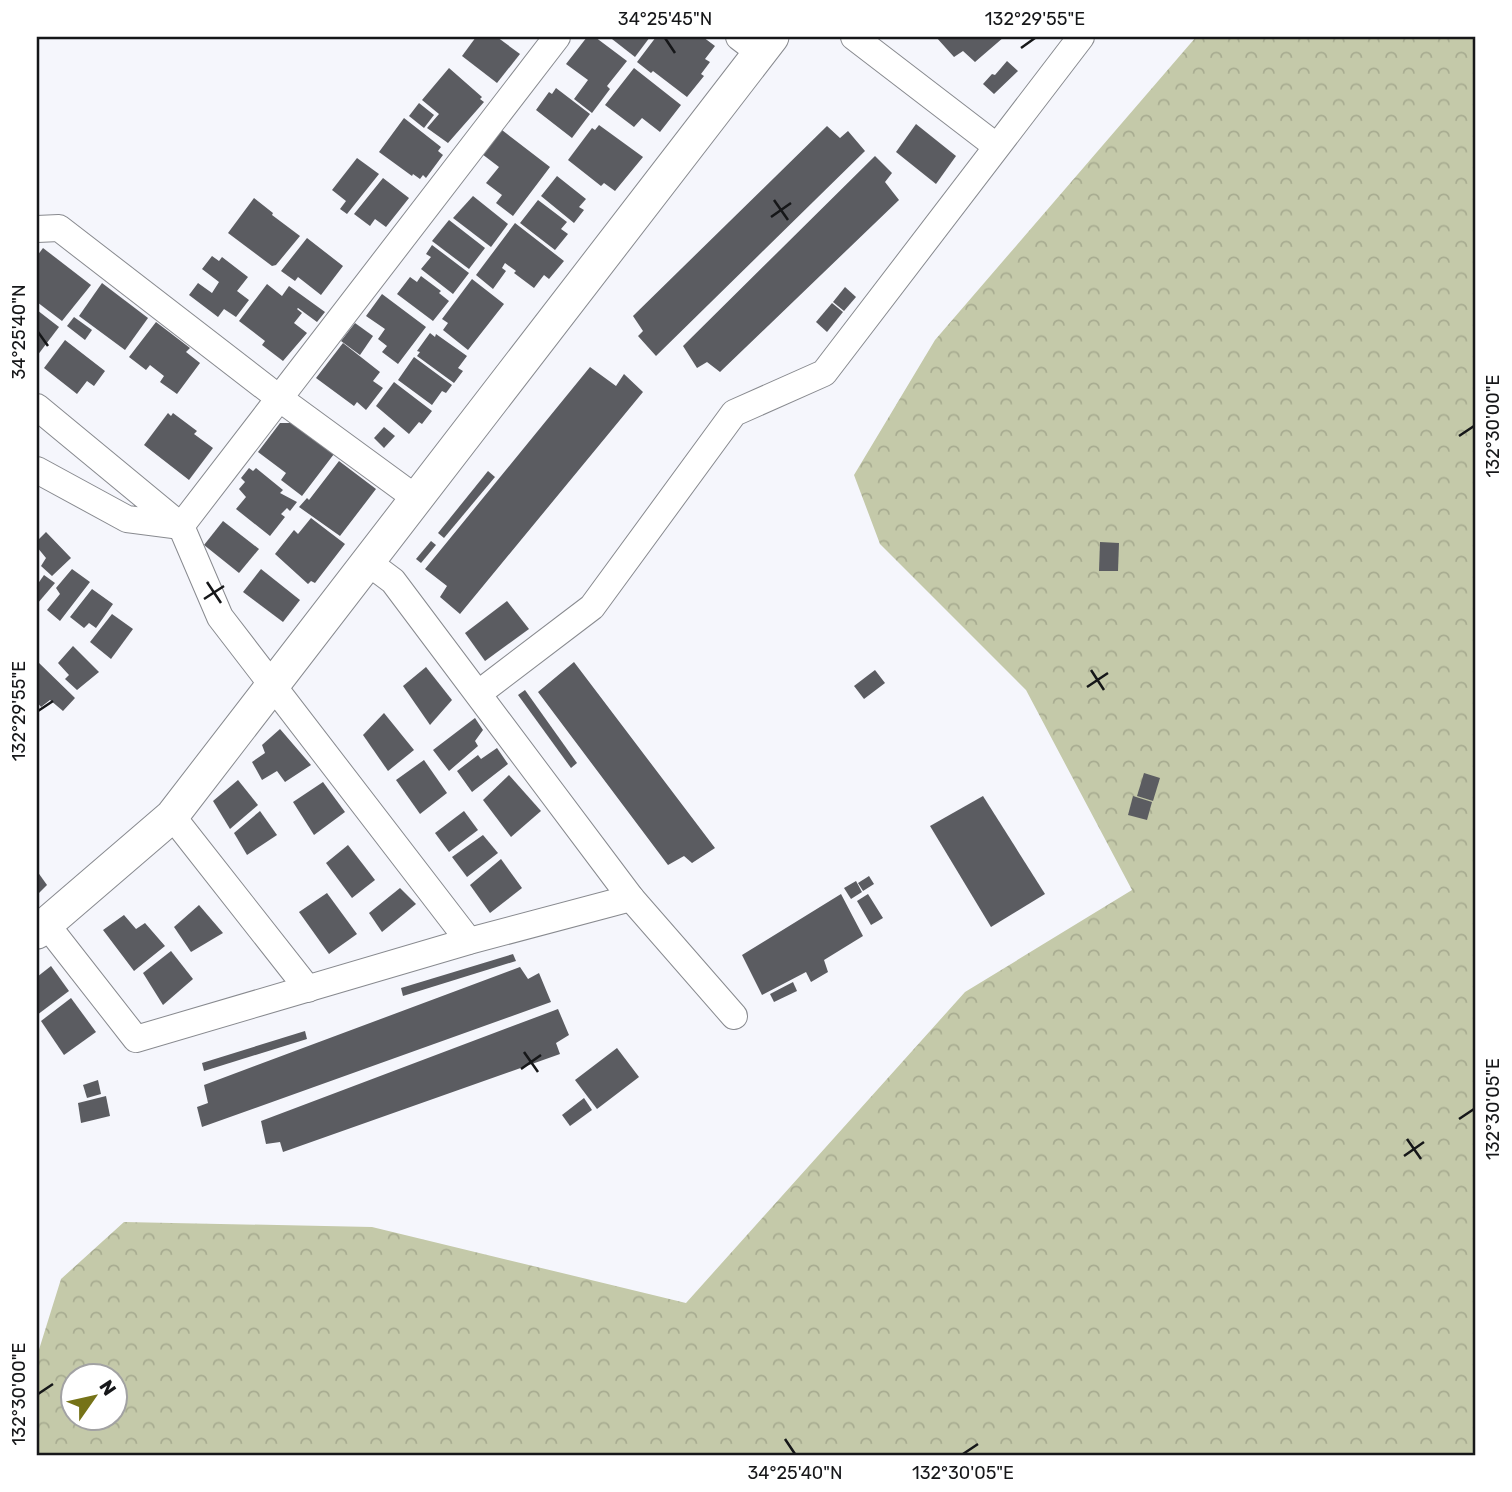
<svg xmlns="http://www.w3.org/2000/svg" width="1512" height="1492" font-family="Rubik,sans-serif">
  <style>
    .forest { fill: url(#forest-crowns); fill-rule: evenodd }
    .building { fill: #5b5c61 }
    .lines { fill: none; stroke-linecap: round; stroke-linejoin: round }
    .minor-casing { stroke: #888a8f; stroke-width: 28 }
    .tertiary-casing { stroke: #888a8f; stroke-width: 35 }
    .minor { stroke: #fff; stroke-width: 26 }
    .tertiary { stroke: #fff; stroke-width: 33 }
    .ticks { fill: none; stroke: #161719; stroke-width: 2.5 }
    .neatline { fill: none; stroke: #161719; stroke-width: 2.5 }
    .ticks-label { font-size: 18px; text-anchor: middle; fill: #161719 }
  </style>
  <defs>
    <pattern id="forest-crowns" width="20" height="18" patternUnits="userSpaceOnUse" patternTransform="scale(1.75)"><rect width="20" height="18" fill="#c4c9a9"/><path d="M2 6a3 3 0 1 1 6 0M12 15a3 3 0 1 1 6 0" fill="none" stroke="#a8ac91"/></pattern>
  </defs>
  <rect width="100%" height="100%" fill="#f5f6fc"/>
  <path class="forest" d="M 1196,37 L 1475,37 L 1475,1455 L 37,1455 L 37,1356 L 61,1279 L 124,1222 L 372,1227 L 686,1303 L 965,992 L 1132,890 L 1026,690 L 880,544 L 854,475 L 935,340 ZM 74,1376 L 116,1376 L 116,1418 L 74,1418 Z"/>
  <g class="building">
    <path d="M 476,37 L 497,37 L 520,54 L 497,83 L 462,56 Z"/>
    <path d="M 587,37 L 595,37 L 627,61 L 607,86 L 610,89 L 592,113 L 574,99 L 588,80 L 566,64 Z"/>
    <path d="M 614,37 L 650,37 L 635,57 L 612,39 Z"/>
    <path d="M 656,37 L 703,37 L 715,46 L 705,59 L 710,62 L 701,74 L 704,76 L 687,97 L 653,71 L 651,73 L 637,62 Z"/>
    <path d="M 936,37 L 1004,37 L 975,62 L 963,51 L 954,57 Z"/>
    <path d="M 1007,61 L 1018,71 L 994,94 L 983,84 L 992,74 L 995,75 Z"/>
    <path d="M 449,68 L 482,97 L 480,99 L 484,102 L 448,143 L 427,128 L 439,114 L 422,100 Z"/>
    <path d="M 634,68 L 681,105 L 660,132 L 642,118 L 634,127 L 605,105 Z"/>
    <path d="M 556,88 L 590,114 L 572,138 L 536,110 L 549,92 L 552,94 Z"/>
    <path d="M 419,103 L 434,115 L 424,128 L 409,116 Z"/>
    <path d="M 404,118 L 441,147 L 438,151 L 443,155 L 426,178 L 423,175 L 420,179 L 413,174 L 412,176 L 379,152 Z"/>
    <path d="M 916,124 L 956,156 L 936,184 L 896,152 Z"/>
    <path d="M 599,125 L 643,157 L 615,191 L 604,183 L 601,186 L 568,160 L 592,128 L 595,130 Z"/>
    <path d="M 827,126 L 840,138 L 848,131 L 865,151 L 656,356 L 638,336 L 643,331 L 633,316 Z"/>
    <path d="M 502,130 L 550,167 L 513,216 L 496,203 L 502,195 L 486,183 L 499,167 L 482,154 Z"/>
    <path d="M 875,156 L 892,173 L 885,182 L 899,200 L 720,372 L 707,362 L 697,368 L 683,346 Z"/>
    <path d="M 357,158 L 379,174 L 347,214 L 340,209 L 346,201 L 332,190 Z"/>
    <path d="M 557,176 L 586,199 L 579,207 L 584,210 L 574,223 L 541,196 Z"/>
    <path d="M 383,178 L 409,198 L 386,227 L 375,219 L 370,226 L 354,214 Z"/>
    <path d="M 473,196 L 508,224 L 491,247 L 453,218 Z"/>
    <path d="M 254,198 L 273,213 L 272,215 L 300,236 L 276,265 L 272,266 L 228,233 Z"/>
    <path d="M 538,200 L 567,222 L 561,229 L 568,234 L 555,250 L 520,223 Z"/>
    <path d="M 449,220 L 485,248 L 469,269 L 432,241 Z"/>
    <path d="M 515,223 L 564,261 L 549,279 L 544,275 L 534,288 L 514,273 L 516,271 L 505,263 L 502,268 L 506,271 L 493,289 L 476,275 Z"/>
    <path d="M 307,238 L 343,266 L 321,295 L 298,277 L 295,281 L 281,271 Z"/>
    <path d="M 432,245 L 469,273 L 453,294 L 421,269 L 431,257 L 426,254 Z"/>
    <path d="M 43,248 L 91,285 L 62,321 L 37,302 L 37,256 Z"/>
    <path d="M 212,256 L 219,261 L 222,257 L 248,277 L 237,291 L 249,300 L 236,317 L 224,309 L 218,317 L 189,295 L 198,283 L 212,293 L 219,282 L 202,269 Z"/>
    <path d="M 421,276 L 441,291 L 439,293 L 449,301 L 433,321 L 397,294 L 410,277 L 417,282 Z"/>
    <path d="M 472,279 L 504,304 L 468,350 L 443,330 L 448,323 L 442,319 Z"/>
    <path d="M 102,283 L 148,318 L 125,350 L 79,316 Z"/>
    <path d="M 267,284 L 282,296 L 289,286 L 325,312 L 317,322 L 298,308 L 297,309 L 302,313 L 294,323 L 307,333 L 283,361 L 262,345 L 265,341 L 239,321 Z"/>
    <path d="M 845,287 L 856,297 L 844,311 L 833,302 Z"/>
    <path d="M 382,294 L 426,327 L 398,364 L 382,352 L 387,346 L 378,339 L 385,329 L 366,316 Z"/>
    <path d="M 832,303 L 843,312 L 827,332 L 816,322 Z"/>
    <path d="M 37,310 L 59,327 L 37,356 Z"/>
    <path d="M 74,317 L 92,330 L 85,340 L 67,326 Z"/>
    <path d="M 156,322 L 190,348 L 186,352 L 200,363 L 177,394 L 160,382 L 164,376 L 150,365 L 146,370 L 129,357 Z"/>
    <path d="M 355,323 L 373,336 L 360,355 L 341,341 Z"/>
    <path d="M 430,333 L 435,337 L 436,334 L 467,356 L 458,368 L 463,371 L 454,383 L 417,356 L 420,352 L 417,351 Z"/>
    <path d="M 65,340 L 105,371 L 94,386 L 87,381 L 77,394 L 44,368 Z"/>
    <path d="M 343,343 L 380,372 L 373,381 L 383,388 L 366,410 L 357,402 L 354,406 L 316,378 Z"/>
    <path d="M 414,357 L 452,385 L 446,393 L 442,391 L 432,405 L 398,380 Z"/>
    <path d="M 590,367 L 616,386 L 624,374 L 643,392 L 460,614 L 440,597 L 447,586 L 425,569 Z"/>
    <path d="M 394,382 L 432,411 L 422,424 L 419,422 L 409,434 L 376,406 Z"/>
    <path d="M 168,413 L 171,416 L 173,413 L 197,431 L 194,434 L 213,448 L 189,480 L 144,445 Z"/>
    <path d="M 280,423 L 292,423 L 334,454 L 302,496 L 281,480 L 286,473 L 258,452 Z"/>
    <path d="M 384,427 L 395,436 L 384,448 L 374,438 Z"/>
    <path d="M 339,461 L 376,489 L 340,536 L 299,507 L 307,498 L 309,500 Z"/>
    <path d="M 249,468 L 253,471 L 256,468 L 283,490 L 280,493 L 297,502 L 290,511 L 287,508 L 281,514 L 285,517 L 270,536 L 236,509 L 246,497 L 239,489 L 245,482 L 241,478 Z"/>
    <path d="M 488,471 L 495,477 L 444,538 L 438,533 Z"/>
    <path d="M 311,518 L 345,544 L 315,583 L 311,581 L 308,584 L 275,554 L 294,530 L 298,534 Z"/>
    <path d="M 223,521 L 259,549 L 239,573 L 204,545 Z"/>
    <path d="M 46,532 L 71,558 L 52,576 L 41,566 L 46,558 L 37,547 L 37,541 Z"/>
    <path d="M 431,541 L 436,545 L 421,563 L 416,559 Z"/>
    <path d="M 1100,542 L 1119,543 L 1118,571 L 1099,571 Z"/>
    <path d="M 72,569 L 90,582 L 60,621 L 47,610 L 60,594 L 56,588 Z"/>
    <path d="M 261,569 L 300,600 L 283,622 L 243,592 Z"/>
    <path d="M 44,575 L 55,583 L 37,604 L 37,585 Z"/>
    <path d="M 92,589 L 113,604 L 96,628 L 89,623 L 84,628 L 70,617 Z"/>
    <path d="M 507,601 L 529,629 L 485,661 L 465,633 Z"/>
    <path d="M 112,614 L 133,629 L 111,659 L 90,642 Z"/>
    <path d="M 73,646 L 99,672 L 77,690 L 65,679 L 69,675 L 58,663 Z"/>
    <path d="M 37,661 L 75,698 L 63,711 L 50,700 L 41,707 L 37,702 Z"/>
    <path d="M 574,662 L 715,848 L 692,863 L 684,856 L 668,865 L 538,692 Z"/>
    <path d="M 426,667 L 452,700 L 430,725 L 403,686 Z"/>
    <path d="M 875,670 L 885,683 L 864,699 L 854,686 Z"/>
    <path d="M 525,690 L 577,763 L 571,768 L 518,695 Z"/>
    <path d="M 384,713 L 414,750 L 388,771 L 363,735 Z"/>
    <path d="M 475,718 L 483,730 L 475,741 L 478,746 L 449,771 L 433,750 Z"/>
    <path d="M 280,729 L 311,765 L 285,782 L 277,771 L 262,780 L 252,762 L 265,753 L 262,745 Z"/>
    <path d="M 497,748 L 508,764 L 472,792 L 457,771 L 478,755 L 481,759 Z"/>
    <path d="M 424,760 L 447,793 L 420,814 L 396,780 Z"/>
    <path d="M 1144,773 L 1160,778 L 1153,801 L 1137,796 Z"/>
    <path d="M 509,775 L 541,811 L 511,837 L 483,800 Z"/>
    <path d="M 238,780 L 258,805 L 230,829 L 213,801 Z"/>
    <path d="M 323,782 L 345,812 L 314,835 L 293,802 Z"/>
    <path d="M 983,796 L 1045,894 L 991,927 L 930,826 Z"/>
    <path d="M 1133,796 L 1152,802 L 1147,820 L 1128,815 Z"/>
    <path d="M 260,811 L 277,835 L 247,855 L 234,833 Z"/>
    <path d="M 464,811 L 478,830 L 449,852 L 435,833 Z"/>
    <path d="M 483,835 L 498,853 L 467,877 L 452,857 Z"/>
    <path d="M 348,845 L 375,880 L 352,898 L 326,863 Z"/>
    <path d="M 501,859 L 522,888 L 490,913 L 470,885 Z"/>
    <path d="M 37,871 L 47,885 L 37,895 Z"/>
    <path d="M 869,876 L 874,884 L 863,891 L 858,883 Z"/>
    <path d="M 856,881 L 862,892 L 851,899 L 844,888 Z"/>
    <path d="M 400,888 L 416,904 L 382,932 L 369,913 Z"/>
    <path d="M 327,893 L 357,934 L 329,954 L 299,912 Z"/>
    <path d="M 841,894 L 863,936 L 824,960 L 828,972 L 811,982 L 806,972 L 762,995 L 742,955 Z"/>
    <path d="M 868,894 L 883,918 L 871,925 L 857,901 Z"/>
    <path d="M 199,905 L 223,933 L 191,952 L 174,927 Z"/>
    <path d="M 124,915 L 136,929 L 145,923 L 165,946 L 134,971 L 103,930 Z"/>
    <path d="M 171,951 L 193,979 L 163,1005 L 143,973 Z"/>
    <path d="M 513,954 L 516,961 L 403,996 L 401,988 Z"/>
    <path d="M 51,966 L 69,991 L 37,1015 L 37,977 Z"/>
    <path d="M 520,967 L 528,979 L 539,973 L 551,1002 L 202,1127 L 197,1107 L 208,1103 L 204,1085 Z"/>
    <path d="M 793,982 L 797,991 L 774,1002 L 770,994 Z"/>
    <path d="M 71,998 L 96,1032 L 64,1055 L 41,1021 Z"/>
    <path d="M 558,1009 L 569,1035 L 556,1043 L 560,1054 L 283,1152 L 280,1142 L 266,1144 L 261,1121 Z"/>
    <path d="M 305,1031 L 307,1039 L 204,1071 L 202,1063 Z"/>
    <path d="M 617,1048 L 639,1077 L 597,1109 L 575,1080 Z"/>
    <path d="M 98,1080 L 101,1094 L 87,1098 L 83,1085 Z"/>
    <path d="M 106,1096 L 110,1116 L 81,1123 L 78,1103 Z"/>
    <path d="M 584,1098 L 592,1110 L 570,1126 L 562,1115 Z"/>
  </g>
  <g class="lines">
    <g class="minor-casing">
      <g id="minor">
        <path d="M 739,37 L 760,53"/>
        <path d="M 854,37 L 996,146"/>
        <path d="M 37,229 L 59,228 L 279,398 L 417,499"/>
        <path d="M 37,407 L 181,526 L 127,519 L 37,470"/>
        <path d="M 369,563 L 393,581 L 631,898 L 734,1016"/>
        <path d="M 479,693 L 592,607 L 734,413 L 824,373 L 1081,37"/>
        <path d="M 172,816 L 308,989"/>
        <path d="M 46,924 L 136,1039 L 469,941 L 631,898"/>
        <path d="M 469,941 L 220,617 L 181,526 L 557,37"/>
      </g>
    </g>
    <g class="tertiary-casing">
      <path id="tertiary" d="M 37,932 L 172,816 L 772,37"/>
    </g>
    <use href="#minor" class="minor"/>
    <use href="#tertiary" class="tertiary"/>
  </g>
  <path class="ticks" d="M 665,38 L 675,53M 1021,48 L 1035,38M 774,200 L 788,220M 771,217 L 791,203M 38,332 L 48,346M 1459,436 L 1474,426M 207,582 L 221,603M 204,599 L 224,586M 1091,670 L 1104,690M 1087,687 L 1108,673M 38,711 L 53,701M 524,1052 L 538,1072M 521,1069 L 541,1055M 1459,1119 L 1474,1109M 1407,1139 L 1421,1159M 1404,1156 L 1424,1142M 38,1394 L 53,1384M 785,1439 L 795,1454M 963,1454 L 978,1444"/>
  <rect width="1512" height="1492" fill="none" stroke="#ffffff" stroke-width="77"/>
  <g transform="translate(94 1397) rotate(56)"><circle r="33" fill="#ffffff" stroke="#a2a2a3" stroke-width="2"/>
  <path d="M0-5L12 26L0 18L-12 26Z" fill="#767318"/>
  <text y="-10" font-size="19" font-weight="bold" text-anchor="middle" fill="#161719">N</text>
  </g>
  <rect x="38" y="38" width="1436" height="1416" class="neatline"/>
  <g class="ticks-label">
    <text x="665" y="25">34°25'45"N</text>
    <text x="1035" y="25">132°29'55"E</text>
    <text transform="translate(19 332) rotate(-90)" y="6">34°25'40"N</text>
    <text transform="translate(1493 426) rotate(-90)" y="6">132°30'00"E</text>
    <text transform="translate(19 711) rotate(-90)" y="6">132°29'55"E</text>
    <text transform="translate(1493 1109) rotate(-90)" y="6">132°30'05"E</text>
    <text transform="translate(19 1394) rotate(-90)" y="6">132°30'00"E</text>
    <text x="795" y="1479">34°25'40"N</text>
    <text x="963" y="1479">132°30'05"E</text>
  </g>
</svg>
